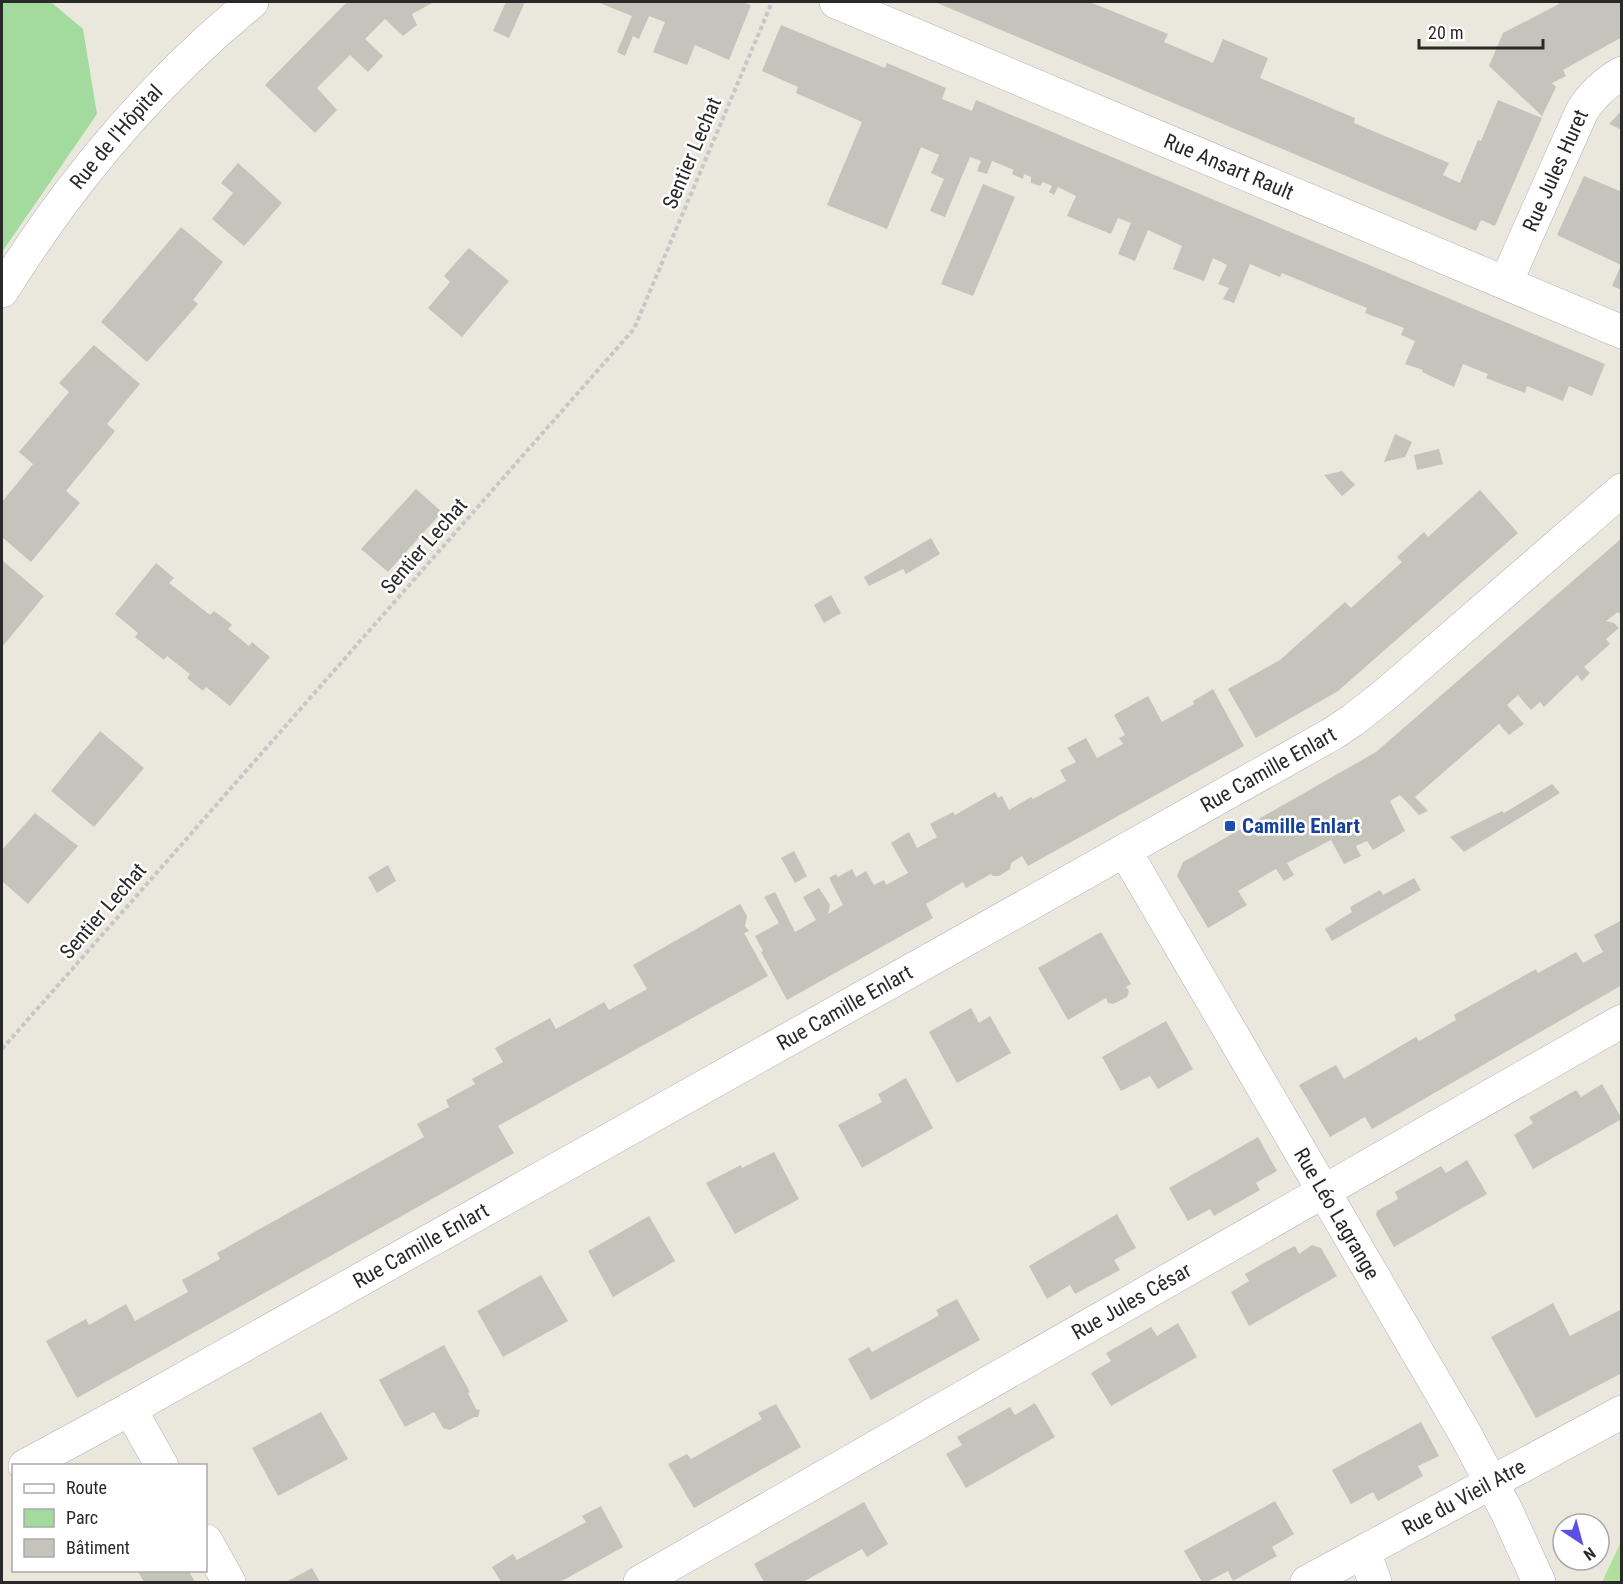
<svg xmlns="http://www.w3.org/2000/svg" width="1623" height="1584" font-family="'Roboto Condensed',sans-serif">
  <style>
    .green { fill: #a3db9f }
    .pitch { fill: #b0e19c }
    .building { fill: #c5c4bc }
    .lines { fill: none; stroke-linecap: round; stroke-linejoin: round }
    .minor-casing { stroke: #b1b0bb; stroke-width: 34 }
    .tertiary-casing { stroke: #b1b0bb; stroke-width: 34 }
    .path { stroke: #c7c7c7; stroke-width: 4; stroke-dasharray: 4.5 3; stroke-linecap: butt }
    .minor { stroke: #fff; stroke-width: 33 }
    .tertiary { stroke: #fff; stroke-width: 33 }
    .transit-dot { fill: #1a4fb4; stroke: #fff; stroke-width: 2 }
    .labels { text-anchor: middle; stroke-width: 5; stroke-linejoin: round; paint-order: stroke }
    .street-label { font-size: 21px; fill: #292929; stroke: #fff }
    .transit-label { font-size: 21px; font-weight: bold; fill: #164399; stroke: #fff; text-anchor: start }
  </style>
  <rect width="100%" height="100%" fill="#eae8dd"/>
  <path class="green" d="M 2,2 L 51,2 L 83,29 L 97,114 L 2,252 Z"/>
  <path class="pitch" d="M 1621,1542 L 1621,1582 L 1602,1582 Z"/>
  <g class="building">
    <path d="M 347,2 L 434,2 L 412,14 L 417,25 L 403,36 L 385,19 L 365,39 L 383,56 L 368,72 L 350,55 L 317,88 L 337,110 L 315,133 L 265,85 Z"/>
    <path d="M 506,2 L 525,2 L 509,38 L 493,31 Z"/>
    <path d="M 597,2 L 742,2 L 751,5 L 729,60 L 695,45 L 687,65 L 653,52 L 665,22 L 649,16 L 639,39 L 633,36 L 625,56 L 617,52 L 632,16 Z"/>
    <path d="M 935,2 L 1090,2 L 1168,34 L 1164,42 L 1213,63 L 1223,39 L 1268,58 L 1260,78 L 1355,118 L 1354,123 L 1449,163 L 1443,175 L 1460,183 L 1478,140 L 1481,141 L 1498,100 L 1542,118 L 1495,226 L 1481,220 L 1476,231 Z"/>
    <path d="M 1558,2 L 1622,2 L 1622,37 L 1563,70 L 1566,76 L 1552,83 L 1556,87 L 1542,116 L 1489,66 L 1503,33 L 1559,4 Z"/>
    <path d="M 781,25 L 885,68 L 887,63 L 946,88 L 942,99 L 972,111 L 976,100 L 1605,364 L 1592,396 L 1569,386 L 1563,401 L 1527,386 L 1525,393 L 1486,378 L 1488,374 L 1463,364 L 1454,387 L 1422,372 L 1423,370 L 1405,364 L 1415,341 L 1401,335 L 1404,328 L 1365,313 L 1367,308 L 1282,273 L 1280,277 L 1250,264 L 1234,303 L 1223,299 L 1229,288 L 1218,284 L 1227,265 L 1213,258 L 1204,281 L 1173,269 L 1182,246 L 1148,230 L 1135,261 L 1118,254 L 1131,223 L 1118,218 L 1111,234 L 1067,216 L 1076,196 L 1058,187 L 1054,195 L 1049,192 L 1052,186 L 1043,182 L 1040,186 L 1031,183 L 1031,177 L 1024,174 L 1023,179 L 1012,174 L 1014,170 L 992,161 L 987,174 L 977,171 L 981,161 L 970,157 L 945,217 L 930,211 L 944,179 L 931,173 L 939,155 L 921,147 L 887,229 L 827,205 L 862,122 L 796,93 L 798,87 L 762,71 Z"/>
    <path d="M 1622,110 L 1622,130 L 1609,124 Z"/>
    <path d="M 238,163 L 282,203 L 244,246 L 212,219 L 233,193 L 221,183 Z"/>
    <path d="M 1584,176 L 1622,192 L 1622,290 L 1612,286 L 1621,265 L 1557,235 Z"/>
    <path d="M 983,184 L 1015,197 L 973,296 L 941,284 Z"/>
    <path d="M 181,227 L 223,262 L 193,300 L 198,304 L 147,362 L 101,322 Z"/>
    <path d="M 469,248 L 509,281 L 462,337 L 428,308 L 450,282 L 444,276 Z"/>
    <path d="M 94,345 L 140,384 L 107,424 L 115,431 L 66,491 L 80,503 L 31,562 L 2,537 L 2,502 L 33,464 L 19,452 L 69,392 L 59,383 Z"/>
    <path d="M 1395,434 L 1412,442 L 1405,457 L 1384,462 Z"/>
    <path d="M 1439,449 L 1443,464 L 1417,470 L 1414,455 Z"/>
    <path d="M 1342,471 L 1355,485 L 1342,496 L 1324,475 Z"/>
    <path d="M 416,489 L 442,512 L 388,572 L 361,549 Z"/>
    <path d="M 1480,490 L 1518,533 L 1338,691 L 1256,738 L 1228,689 L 1280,660 L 1345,602 L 1351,608 L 1402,562 L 1397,557 L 1424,532 L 1428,537 Z"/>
    <path d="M 931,538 L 940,554 L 906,574 L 903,569 L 869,586 L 864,577 Z"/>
    <path d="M 1622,538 L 1622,616 L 1618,612 L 1606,621 L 1614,623 L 1619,628 L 1606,639 L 1610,644 L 1584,667 L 1590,673 L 1582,681 L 1577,675 L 1544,707 L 1540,702 L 1531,710 L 1518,695 L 1507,705 L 1524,724 L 1509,735 L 1499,724 L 1415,797 L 1428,811 L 1419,815 L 1400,795 L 1390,801 L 1405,831 L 1373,850 L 1367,841 L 1356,846 L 1361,856 L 1344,864 L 1331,840 L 1287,863 L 1294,875 L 1284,881 L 1276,869 L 1238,891 L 1247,905 L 1208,928 L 1177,876 L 1183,862 L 1376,752 Z"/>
    <path d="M 2,560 L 44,596 L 2,647 Z"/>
    <path d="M 156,563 L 174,578 L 169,583 L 210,615 L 214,611 L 230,623 L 232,625 L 228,629 L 249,646 L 252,642 L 270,657 L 230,706 L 206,687 L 203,691 L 187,678 L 190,674 L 167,656 L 164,660 L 135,637 L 138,633 L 115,614 Z"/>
    <path d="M 831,595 L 841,613 L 824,623 L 814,605 Z"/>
    <path d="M 1213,689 L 1244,746 L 1028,866 L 1022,856 L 1011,863 L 1010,869 L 999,876 L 993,876 L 991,874 L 966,888 L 963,882 L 926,904 L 933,918 L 787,1000 L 761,952 L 763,951 L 755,936 L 779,923 L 764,897 L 775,892 L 795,932 L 816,920 L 803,897 L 819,888 L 830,905 L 828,914 L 843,905 L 829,878 L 836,874 L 838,877 L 852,869 L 856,877 L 866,871 L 874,885 L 884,880 L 886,885 L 908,873 L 891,843 L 909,832 L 917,848 L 937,837 L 930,824 L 953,812 L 955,815 L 995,792 L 998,798 L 1002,796 L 1009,810 L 1031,797 L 1033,799 L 1066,781 L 1060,770 L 1076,762 L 1067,748 L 1086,738 L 1097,758 L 1123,744 L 1119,738 L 1125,735 L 1114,715 L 1148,696 L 1162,722 L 1194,704 L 1193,701 Z"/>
    <path d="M 100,731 L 144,768 L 94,827 L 51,791 Z"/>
    <path d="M 1552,784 L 1560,793 L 1464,852 L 1450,837 L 1502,811 L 1504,813 Z"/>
    <path d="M 35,813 L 78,846 L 28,904 L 2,881 L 2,850 Z"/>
    <path d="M 794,851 L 807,876 L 795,883 L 781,858 Z"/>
    <path d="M 388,865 L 396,881 L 377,893 L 368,877 Z"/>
    <path d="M 1414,878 L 1421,890 L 1332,941 L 1325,929 L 1352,912 L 1350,907 L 1380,890 L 1383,895 Z"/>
    <path d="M 740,904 L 747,916 L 745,926 L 749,931 L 744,933 L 768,976 L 498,1126 L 514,1153 L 77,1398 L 46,1341 L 86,1319 L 89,1325 L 126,1304 L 135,1321 L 188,1292 L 182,1280 L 220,1259 L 217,1253 L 424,1137 L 417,1124 L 449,1107 L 446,1100 L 475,1084 L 472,1079 L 503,1062 L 495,1048 L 550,1018 L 556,1029 L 604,1002 L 609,1010 L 647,989 L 633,965 Z"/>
    <path d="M 1622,920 L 1622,985 L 1372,1129 L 1365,1117 L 1330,1137 L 1299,1085 L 1336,1065 L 1344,1079 L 1416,1037 L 1419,1041 L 1456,1020 L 1454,1015 L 1536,969 L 1538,973 L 1576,952 L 1583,963 L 1603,952 L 1594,935 Z"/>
    <path d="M 1101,932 L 1131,984 L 1126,987 L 1129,991 L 1127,997 L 1113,1004 L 1108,1003 L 1106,998 L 1068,1020 L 1038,968 Z"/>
    <path d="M 971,1008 L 979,1023 L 990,1016 L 1011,1053 L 957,1083 L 929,1032 Z"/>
    <path d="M 1166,1021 L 1193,1069 L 1158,1089 L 1150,1076 L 1121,1091 L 1102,1057 Z"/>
    <path d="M 906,1078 L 933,1128 L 862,1168 L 838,1125 L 882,1102 L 878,1094 Z"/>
    <path d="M 1602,1084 L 1622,1119 L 1533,1169 L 1514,1135 L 1533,1123 L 1529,1117 L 1576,1090 L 1581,1097 Z"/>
    <path d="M 1258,1137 L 1277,1171 L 1256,1183 L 1260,1190 L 1214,1216 L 1210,1209 L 1188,1221 L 1169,1188 Z"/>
    <path d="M 774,1152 L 799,1199 L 735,1234 L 706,1183 L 741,1165 L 742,1168 Z"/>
    <path d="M 1467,1160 L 1487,1194 L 1394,1247 L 1376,1215 L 1377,1211 L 1398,1199 L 1395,1192 L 1441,1166 L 1446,1173 Z"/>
    <path d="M 1117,1214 L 1136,1248 L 1114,1260 L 1120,1270 L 1075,1294 L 1070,1285 L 1047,1299 L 1029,1266 Z"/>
    <path d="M 649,1216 L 675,1261 L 613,1297 L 588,1251 Z"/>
    <path d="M 1312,1245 L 1321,1248 L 1337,1276 L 1249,1326 L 1231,1292 L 1249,1281 L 1245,1274 L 1285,1251 L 1295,1246 L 1299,1254 Z"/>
    <path d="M 541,1275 L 568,1321 L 503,1357 L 477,1311 Z"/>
    <path d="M 957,1299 L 980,1340 L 871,1400 L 848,1359 L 869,1347 L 872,1352 L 931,1320 L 939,1315 L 936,1310 Z"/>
    <path d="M 1553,1303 L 1570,1336 L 1622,1309 L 1622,1373 L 1536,1418 L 1491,1337 Z"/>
    <path d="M 1178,1323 L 1197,1357 L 1111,1406 L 1091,1373 L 1111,1361 L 1106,1353 L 1151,1327 L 1157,1336 Z"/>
    <path d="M 444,1345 L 470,1392 L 468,1393 L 476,1409 L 480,1410 L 478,1417 L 474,1417 L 450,1430 L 443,1428 L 434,1412 L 405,1427 L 379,1380 Z"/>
    <path d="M 1035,1403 L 1055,1437 L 966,1488 L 946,1454 L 962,1445 L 957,1437 L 1010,1407 L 1015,1415 Z"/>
    <path d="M 776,1404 L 801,1447 L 694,1508 L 668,1464 L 687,1454 L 691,1459 L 762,1419 L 758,1413 Z"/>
    <path d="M 321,1412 L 348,1459 L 278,1496 L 252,1448 Z"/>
    <path d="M 1421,1422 L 1439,1456 L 1418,1466 L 1423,1476 L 1378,1501 L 1373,1492 L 1351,1504 L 1332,1470 Z"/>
    <path d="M 1275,1501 L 1294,1534 L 1272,1547 L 1277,1556 L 1233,1581 L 1228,1571 L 1207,1582 L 1202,1582 L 1184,1551 Z"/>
    <path d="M 864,1502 L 888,1544 L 867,1557 L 862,1549 L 803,1582 L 764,1582 L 754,1564 Z"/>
    <path d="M 601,1506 L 623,1547 L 560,1582 L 501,1582 L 492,1567 L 513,1554 L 517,1560 L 586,1522 L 582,1516 Z"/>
    <path d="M 312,1568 L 320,1582 L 286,1582 Z"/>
    <path d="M 137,1570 L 188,1570 L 195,1582 L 144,1582 Z"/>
  </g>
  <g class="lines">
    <g class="minor-casing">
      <g id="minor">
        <path id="s1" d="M 836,2 L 1622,332"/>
        <path id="s2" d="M 1506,282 L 1582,111 C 1592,95 1605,83 1622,73"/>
        <path id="s3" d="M 1125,851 L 1463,1430 L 1506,1510 L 1539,1582"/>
        <path d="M 130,1409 L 162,1466"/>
        <path id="s4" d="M 25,1466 L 130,1409 L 1332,734 L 1353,720 L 1386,694 L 1622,490"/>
        <path d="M 206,1541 L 229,1582"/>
        <path d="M 1364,1552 L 1375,1582"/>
        <path id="s5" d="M 640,1582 L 1622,1021"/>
        <path id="s6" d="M 1307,1582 L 1622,1412"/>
      </g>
    </g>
    <g class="tertiary-casing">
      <g id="tertiary">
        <path id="s7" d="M 2,291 C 70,182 153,83 252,2"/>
      </g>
    </g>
    <path class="path" d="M 2,1049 L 634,329 L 772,2"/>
    <use href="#minor" class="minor"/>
    <use href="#tertiary" class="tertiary"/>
  </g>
  <rect class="transit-dot" x="1224" y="820" width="12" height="12" rx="3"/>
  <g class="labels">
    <g class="street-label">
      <text dy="7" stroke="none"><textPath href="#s7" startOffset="192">Rue de l'Hôpital</textPath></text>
      <text transform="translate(692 153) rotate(-67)" y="7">Sentier Lechat</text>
      <text dy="7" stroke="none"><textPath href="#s1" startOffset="426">Rue Ansart Rault</textPath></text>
      <text dy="7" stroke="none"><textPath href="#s2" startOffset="122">Rue Jules Huret</textPath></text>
      <text transform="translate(424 546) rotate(-49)" y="7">Sentier Lechat</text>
      <text dy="7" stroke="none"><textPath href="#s4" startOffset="1425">Rue Camille Enlart</textPath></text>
      <text transform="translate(103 911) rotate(-49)" y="7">Sentier Lechat</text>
      <text dy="7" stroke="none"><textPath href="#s4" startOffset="939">Rue Camille Enlart</textPath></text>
      <text dy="7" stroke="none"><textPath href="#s3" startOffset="420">Rue Léo Lagrange</textPath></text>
      <text dy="7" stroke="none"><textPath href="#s4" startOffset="453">Rue Camille Enlart</textPath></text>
      <text dy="7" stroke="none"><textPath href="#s5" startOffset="566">Rue Jules César</textPath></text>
      <text dy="7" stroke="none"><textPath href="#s6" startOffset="178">Rue du Vieil Atre</textPath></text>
    </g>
    <g class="transit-label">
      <text x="1242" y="833">Camille Enlart</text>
    </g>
  </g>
  <rect width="1623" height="1584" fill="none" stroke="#292929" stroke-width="6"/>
  <rect x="12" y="1464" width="195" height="108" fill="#ffffff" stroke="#a9a9a9" stroke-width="1.5"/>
  <rect x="24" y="1484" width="30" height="9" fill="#ffffff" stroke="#a9a9a9" stroke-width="1.5"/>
  <text x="66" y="1494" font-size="18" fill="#292929">Route</text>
  <rect x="24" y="1509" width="30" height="18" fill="#a3db9f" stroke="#a9a9a9" stroke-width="1.5"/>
  <text x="66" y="1524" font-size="18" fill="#292929">Parc</text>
  <rect x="24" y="1539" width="30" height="18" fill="#c5c4bc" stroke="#a9a9a9" stroke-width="1.5"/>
  <text x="66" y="1554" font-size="18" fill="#292929">Bâtiment</text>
  <g transform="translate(1581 1542) rotate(144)"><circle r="28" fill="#ffffff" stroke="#a9a9a9" stroke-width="1.5"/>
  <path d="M0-4.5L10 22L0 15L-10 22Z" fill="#5c4ee6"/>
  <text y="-9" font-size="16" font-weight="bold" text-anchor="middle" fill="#292929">N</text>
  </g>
  <path d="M1419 39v9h124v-9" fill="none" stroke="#292929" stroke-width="3"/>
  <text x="1428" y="39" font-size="18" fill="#292929" stroke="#ffffff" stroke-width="4.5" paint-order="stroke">20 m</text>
</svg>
